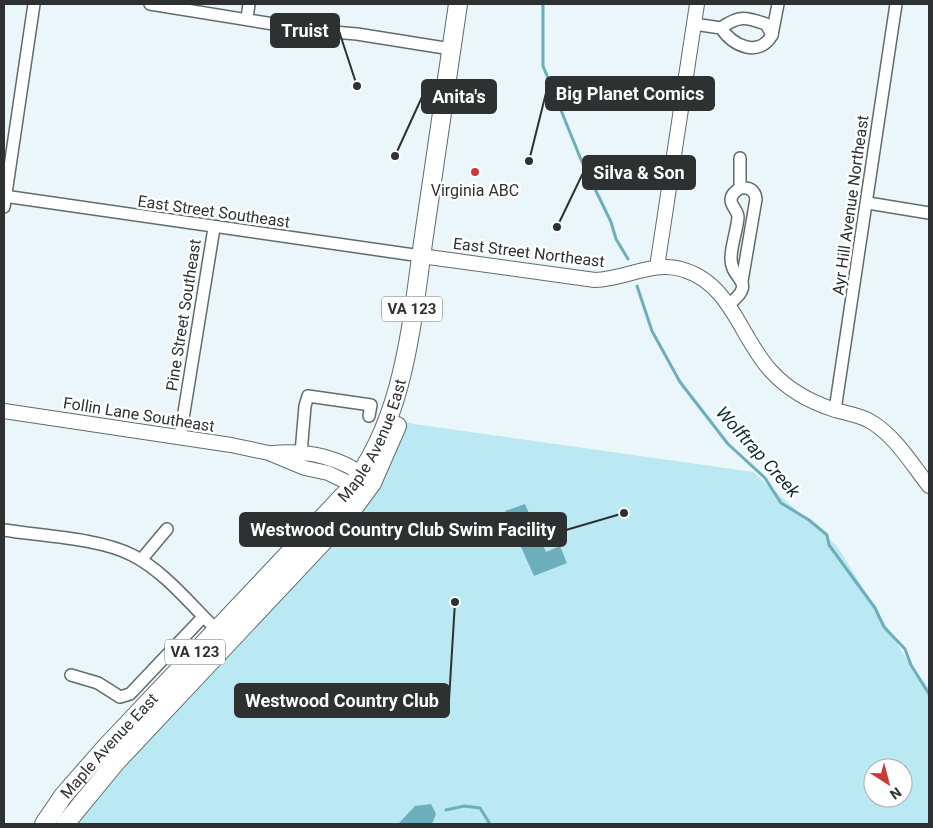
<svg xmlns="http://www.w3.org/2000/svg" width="933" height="828" font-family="Roboto,sans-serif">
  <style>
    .green { fill: #bae9f3; fill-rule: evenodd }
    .water { fill: #6caebc }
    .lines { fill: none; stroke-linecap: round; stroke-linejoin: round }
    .stream { stroke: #6caebc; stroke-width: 3 }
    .minor-casing { stroke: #606b6d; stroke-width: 14 }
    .tertiary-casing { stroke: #606b6d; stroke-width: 16 }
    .primary-casing { stroke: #606b6d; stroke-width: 20 }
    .minor { stroke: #fff; stroke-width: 11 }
    .tertiary { stroke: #fff; stroke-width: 14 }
    .primary { stroke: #fff; stroke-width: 18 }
    .poi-dot { fill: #c93b36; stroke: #fff; stroke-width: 2 }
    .labels { text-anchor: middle; stroke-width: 5; stroke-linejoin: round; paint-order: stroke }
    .shield { fill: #fff; stroke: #6c6f70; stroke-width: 1 }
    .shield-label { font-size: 15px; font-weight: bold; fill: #2d3132 }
    .poi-label { font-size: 16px; fill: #2d3132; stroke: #fff }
    .street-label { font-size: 16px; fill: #2d3132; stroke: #fff }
    .water-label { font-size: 18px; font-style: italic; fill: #0d2e35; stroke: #fff }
    .leader { fill: none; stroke: #2d3132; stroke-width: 2 }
    .callout-dot { fill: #2d3132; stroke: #fff; stroke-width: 2 }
    .callout { fill: #2d3132; stroke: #2d3132; stroke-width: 2 }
    .callout-label { font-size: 18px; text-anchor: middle; font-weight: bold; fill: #fff }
  </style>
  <rect width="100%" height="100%" fill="#eaf6f9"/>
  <path class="green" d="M 399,419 L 414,424 L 753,472 L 837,546 L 908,661 L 929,688 L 929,824 L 65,824 ZM 873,768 L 903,768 L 903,798 L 873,798 Z"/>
  <g class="water">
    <path d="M 525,504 L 546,552 L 560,546 L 567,563 L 534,576 L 505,511 Z"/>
    <path d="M 431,804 L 436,814 L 432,824 L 398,824 L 415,806 Z"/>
  </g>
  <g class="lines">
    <g class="stream">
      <path d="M 543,4 L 543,66 L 582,162 L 611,222 L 616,239 L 628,259"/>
      <path d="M 637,286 L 652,331 L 680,382 L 728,444 L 765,478 L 781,503 L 809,520 L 827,535 L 829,545 L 875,608 L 884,627 L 905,649 L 911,665 L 929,694"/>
      <path d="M 446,810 L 464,806 L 480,808 L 490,824"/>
    </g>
    <g class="minor-casing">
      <g id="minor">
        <path d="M 150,4 L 310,30 L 357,34 L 451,49"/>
        <path d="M 247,18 L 249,4"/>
        <path d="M 694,24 L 721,28 C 733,46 759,58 772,35 L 766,24 C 746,17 739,15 721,28"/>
        <path d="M 772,35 L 778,4"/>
        <path d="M 740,158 L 740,188"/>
        <path d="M 740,188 C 749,187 755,190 756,199 L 742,281"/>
        <path d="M 4,196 L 421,256"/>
        <path d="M 868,203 L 929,213"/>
        <path d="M 4,207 L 34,4"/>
        <path d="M 728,305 C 759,281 731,281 731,259 C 731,245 737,231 738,217 C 738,211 731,206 731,200 C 731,194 736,191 740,188"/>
        <path d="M 835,410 L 896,4"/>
        <path d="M 180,437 L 214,228"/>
        <path d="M 301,453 L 305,406 L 308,396 L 371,405 L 369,416"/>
        <path d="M 4,530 C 41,536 99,538 132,555 C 166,572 193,608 221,634"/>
        <path d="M 141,560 L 167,529"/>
        <path d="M 71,675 L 98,683 L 120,697 L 130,694 L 203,617"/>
      </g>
    </g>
    <g class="tertiary-casing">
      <g id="tertiary">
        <path d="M 421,256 L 595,280 C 626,279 653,260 684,270 C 731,284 741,339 771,371 C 789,391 810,402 835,410 C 846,413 858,415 868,420 C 894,434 911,463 929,486"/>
        <path d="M 657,267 L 697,4"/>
        <path d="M 4,411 L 231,445 L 269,453 L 305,468 L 328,473 L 353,485 L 362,484"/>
        <path d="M 273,453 C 307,450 342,457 368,479"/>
      </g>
    </g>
    <g class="primary-casing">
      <g id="primary">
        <path id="s1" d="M 44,824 L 63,796 L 105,748 L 347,492 C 408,418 412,313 426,222 C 437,149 447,76 458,4"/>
        <path d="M 65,824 L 116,762 L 349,514 L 372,483 L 397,426"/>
      </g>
    </g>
    <use href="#minor" class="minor"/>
    <use href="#tertiary" class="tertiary"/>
    <use href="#primary" class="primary"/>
  </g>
  <circle class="poi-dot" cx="475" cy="172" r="5"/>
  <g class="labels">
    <g class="shield">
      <rect x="382" y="296.5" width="60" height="25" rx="4"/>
      <rect x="165" y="639.5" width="60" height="25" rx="4"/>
    </g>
    <g class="shield-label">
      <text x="412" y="314">VA 123</text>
      <text x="195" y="657">VA 123</text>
    </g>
    <g class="poi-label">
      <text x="475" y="196">Virginia ABC</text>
    </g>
    <g class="street-label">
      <text transform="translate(850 205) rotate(-82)" y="6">Ayr Hill Avenue Northeast</text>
      <text transform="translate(214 211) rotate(8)" y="6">East Street Southeast</text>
      <text transform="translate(529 252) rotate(7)" y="6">East Street Northeast</text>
      <text transform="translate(183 315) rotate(-81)" y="6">Pine Street Southeast</text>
      <text transform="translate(139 414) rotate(9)" y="6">Follin Lane Southeast</text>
      <text dy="6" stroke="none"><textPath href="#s1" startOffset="508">Maple Avenue East</textPath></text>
      <text dy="6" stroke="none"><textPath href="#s1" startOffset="102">Maple Avenue East</textPath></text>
    </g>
    <g class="water-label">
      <text transform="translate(758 452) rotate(48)" y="6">Wolftrap Creek</text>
    </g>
  </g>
  <path class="leader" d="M357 86L339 31M529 161L546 93M395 156L422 97M557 227L583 173M624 513L566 530M455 602L449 700"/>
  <g class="callout-dot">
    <circle cx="357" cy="86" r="5"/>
    <circle cx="529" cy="161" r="5"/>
    <circle cx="395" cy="156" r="5"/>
    <circle cx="557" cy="227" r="5"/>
    <circle cx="624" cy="513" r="5"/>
    <circle cx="455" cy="602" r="5"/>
  </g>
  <g class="callout">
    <rect x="271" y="14" width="68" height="33" rx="5"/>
    <rect x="546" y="77" width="168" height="33" rx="5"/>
    <rect x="422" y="80" width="74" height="33" rx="5"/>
    <rect x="583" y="156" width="112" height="33" rx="5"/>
    <rect x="240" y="513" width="326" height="33" rx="5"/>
    <rect x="235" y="684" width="214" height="33" rx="5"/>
  </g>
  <g class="callout-label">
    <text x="305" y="37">Truist</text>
    <text x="630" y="100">Big Planet Comics</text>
    <text x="459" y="103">Anita's</text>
    <text x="639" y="179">Silva &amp; Son</text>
    <text x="403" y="536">Westwood Country Club Swim Facility</text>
    <text x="342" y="707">Westwood Country Club</text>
  </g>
  <rect width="933" height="828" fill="none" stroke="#2d3132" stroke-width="10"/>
  <g transform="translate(888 783) rotate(144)"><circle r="24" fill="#ffffff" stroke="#abadad"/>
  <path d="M0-4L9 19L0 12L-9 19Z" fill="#c93b36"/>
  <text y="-8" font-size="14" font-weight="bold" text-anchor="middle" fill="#2d3132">N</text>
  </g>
</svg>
